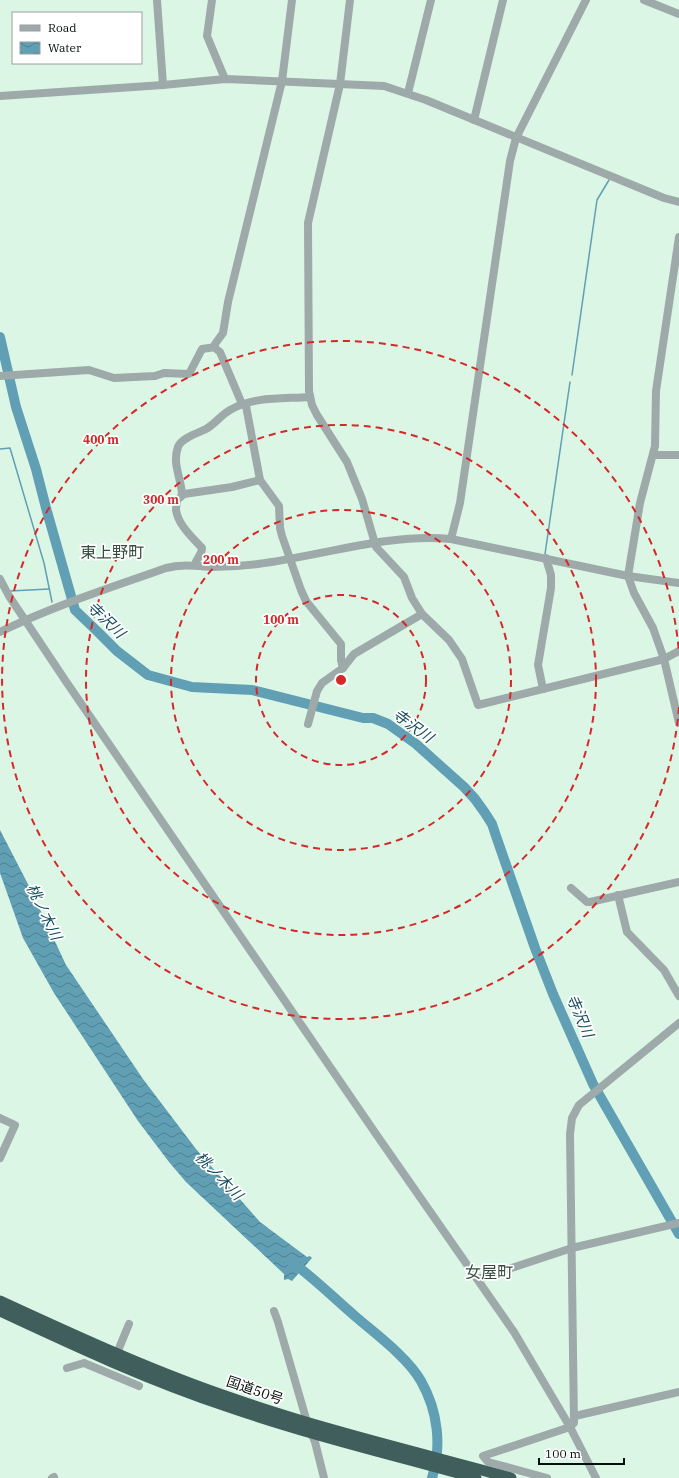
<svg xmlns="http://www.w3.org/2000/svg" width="679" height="1478" font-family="'IBM Plex Serif','Noto Sans JP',serif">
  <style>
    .water { fill: url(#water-waves) }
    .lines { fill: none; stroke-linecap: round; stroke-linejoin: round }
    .stream { stroke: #609fb4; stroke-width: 1.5 }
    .river { stroke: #609fb4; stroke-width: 10 }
    .minor { stroke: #9daaa9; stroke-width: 8 }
    .highway { stroke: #405e5c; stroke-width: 11 }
    .ring { fill: none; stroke: #d62828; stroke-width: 2; stroke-dasharray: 7 5 }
    .labels { text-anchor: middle; stroke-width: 3.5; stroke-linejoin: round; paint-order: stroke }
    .street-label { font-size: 14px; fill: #070f0a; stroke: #fff }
    .water-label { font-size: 15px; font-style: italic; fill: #164c5c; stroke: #fff }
    .quarter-label { font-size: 16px; fill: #364c3f; stroke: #fff }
    .centre { fill: #d62828; stroke: #fff; stroke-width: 2 }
    .ring-label { font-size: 12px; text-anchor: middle; font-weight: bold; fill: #d62828; stroke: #fff; stroke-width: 3.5; stroke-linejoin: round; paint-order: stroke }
  </style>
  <defs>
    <pattern id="water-waves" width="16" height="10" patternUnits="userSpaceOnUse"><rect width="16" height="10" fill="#609fb4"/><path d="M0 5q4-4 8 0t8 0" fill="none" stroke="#4d8091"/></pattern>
  </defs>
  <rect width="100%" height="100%" fill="#dcf6e6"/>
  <path class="water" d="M 0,830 L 30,888 L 66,965 L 143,1079 L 196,1149 L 260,1222 L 307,1257 L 310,1256 L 312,1258 L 292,1281 L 288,1279 L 284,1280 L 284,1274 L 186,1182 L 169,1162 L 138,1121 L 54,993 L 23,938 L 0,873 Z"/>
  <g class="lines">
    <g class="stream">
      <path d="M 572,375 L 597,200 L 609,180"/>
      <path d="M 0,449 L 10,448 L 44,563 L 52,602"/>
      <path d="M 545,554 L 570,382"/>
      <path d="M 10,591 L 49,589"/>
    </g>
    <g class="river">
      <path d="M 0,337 L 16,407 L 36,469 L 46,508 L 75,610 L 98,632 L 117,651 L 148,675 L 192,687 L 252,690 L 363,718 L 373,718 L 388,724 L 416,744 L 464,787 L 475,799 L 485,813 L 492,824 L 496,836 L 535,948 L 553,994 L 593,1084 L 679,1234"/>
      <path d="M 292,1262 C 315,1279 335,1299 356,1317 C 377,1335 408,1358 421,1381 C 438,1411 442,1446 432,1478"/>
    </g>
    <g class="minor">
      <path d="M 157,0 L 163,85"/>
      <path d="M 212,0 L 207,36 L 225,79"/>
      <path d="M 292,0 L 282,81 L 228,302 L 223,333 L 215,344 L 215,348 L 220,352 L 242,404 L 246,406 L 260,480 L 279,506 L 280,528 L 282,536 L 301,590 L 306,601 L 341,644 L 341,660 L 343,668"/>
      <path d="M 350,0 L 340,84 L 308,223 L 309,391 L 312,405 L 317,415 L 347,462 L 362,499 L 376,547 L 404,577 L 412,598 L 422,614 L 449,640 L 462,659 L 478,705 L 664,659 L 679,651"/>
      <path d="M 644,0 L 679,14"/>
      <path d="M 408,93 L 431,0"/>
      <path d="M 0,96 L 163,85 L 225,79 L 384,86 L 426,100 L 664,198 L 679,202"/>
      <path d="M 474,120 L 503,0"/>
      <path d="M 679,237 L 656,391 L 655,446 L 640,503 L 628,576 L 634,593 L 653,628 L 664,659 L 679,723"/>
      <path d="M 0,376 L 89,370 L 114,378 L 155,376 L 164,373 L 189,374 L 202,349 L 215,347"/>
      <path d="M 653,455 L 679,455"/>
      <path d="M 182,494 C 181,478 172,463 178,447 C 181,438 198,433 206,429 C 215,424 221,415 230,410 C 254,396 283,399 310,397"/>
      <path d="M 451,539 L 460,503 L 510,161 L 516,138 L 586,0"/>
      <path d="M 195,565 C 196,558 202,555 202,548 C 193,538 178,525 176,510 C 176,507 177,503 177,500 L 184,494 L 232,487 L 260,480"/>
      <path d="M 0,579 L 9,596 L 65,680 L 376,1134 L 514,1332 L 570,1427 L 596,1478"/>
      <path d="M 0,632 C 53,606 110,588 166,568 C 182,564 196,566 212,567 C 227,567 243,566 258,564 C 322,556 386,533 451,539 L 628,576 L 679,583"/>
      <path d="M 543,689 L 538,665 L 551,588 L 551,575 L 546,558"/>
      <path d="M 308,724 L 317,691 L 322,683 L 343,668 L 354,654 L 422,614"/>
      <path d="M 571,888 L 587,902 L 590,902 L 679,882"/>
      <path d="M 618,895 L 627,932 L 664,970 L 679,996"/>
      <path d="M 0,1118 L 15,1125 L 0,1158"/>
      <path d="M 478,1279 L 572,1248 L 679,1223"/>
      <path d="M 274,1311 L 278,1322 L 307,1422 L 315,1442 L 324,1478"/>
      <path d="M 115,1358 L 129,1324"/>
      <path d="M 67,1368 L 84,1363 L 139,1386"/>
      <path d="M 575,1416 L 679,1392"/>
      <path d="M 52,1478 L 54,1477"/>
      <path d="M 547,1478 L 488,1462 L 483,1456 L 570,1427 L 574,1423 L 570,1134 L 572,1118 L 579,1105 L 679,1023"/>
    </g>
    <g class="highway">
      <path d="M 0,1301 C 78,1337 156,1373 237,1400 C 327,1431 420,1453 511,1478"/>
      <path d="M 0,1311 C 75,1346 150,1381 229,1407 C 310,1435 394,1455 476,1478"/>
    </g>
  </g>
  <g class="ring">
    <circle cx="341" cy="680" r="85"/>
    <circle cx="341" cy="680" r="170"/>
    <circle cx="341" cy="680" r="255"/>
    <path d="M679 707A339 339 0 1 1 679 653"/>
  </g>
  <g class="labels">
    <g class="street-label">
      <text transform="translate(255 1390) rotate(19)" y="5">国道50号</text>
    </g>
    <g class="water-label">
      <text transform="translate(106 620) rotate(44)" y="5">寺沢川</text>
      <text transform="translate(413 726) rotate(36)" y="5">寺沢川</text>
      <text transform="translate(44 912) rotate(64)" y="5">桃ノ木川</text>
      <text transform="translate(580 1016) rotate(67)" y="5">寺沢川</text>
      <text transform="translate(219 1176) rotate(46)" y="5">桃ノ木川</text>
    </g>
    <g class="quarter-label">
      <text x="112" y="558">東上野町</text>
      <text x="489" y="1278">女屋町</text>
    </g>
  </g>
  <circle cx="341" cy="680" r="6" class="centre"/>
  <g class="ring-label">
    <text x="101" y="444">400 m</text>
    <text x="161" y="504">300 m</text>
    <text x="221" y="564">200 m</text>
    <text x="281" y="624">100 m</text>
  </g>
  <rect x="12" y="12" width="130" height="52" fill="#ffffff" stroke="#9c9f9d"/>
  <rect x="20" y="25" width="20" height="6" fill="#9daaa9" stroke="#9c9f9d"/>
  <text x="48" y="32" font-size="12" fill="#070f0a">Road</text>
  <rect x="20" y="42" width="20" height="12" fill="url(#water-waves)" stroke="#9c9f9d"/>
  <text x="48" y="52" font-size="12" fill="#070f0a">Water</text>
  <path d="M539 1458v6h85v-6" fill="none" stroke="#070f0a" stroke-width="2"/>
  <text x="545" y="1458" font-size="12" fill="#070f0a" stroke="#ffffff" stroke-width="3" paint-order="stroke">100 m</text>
</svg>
